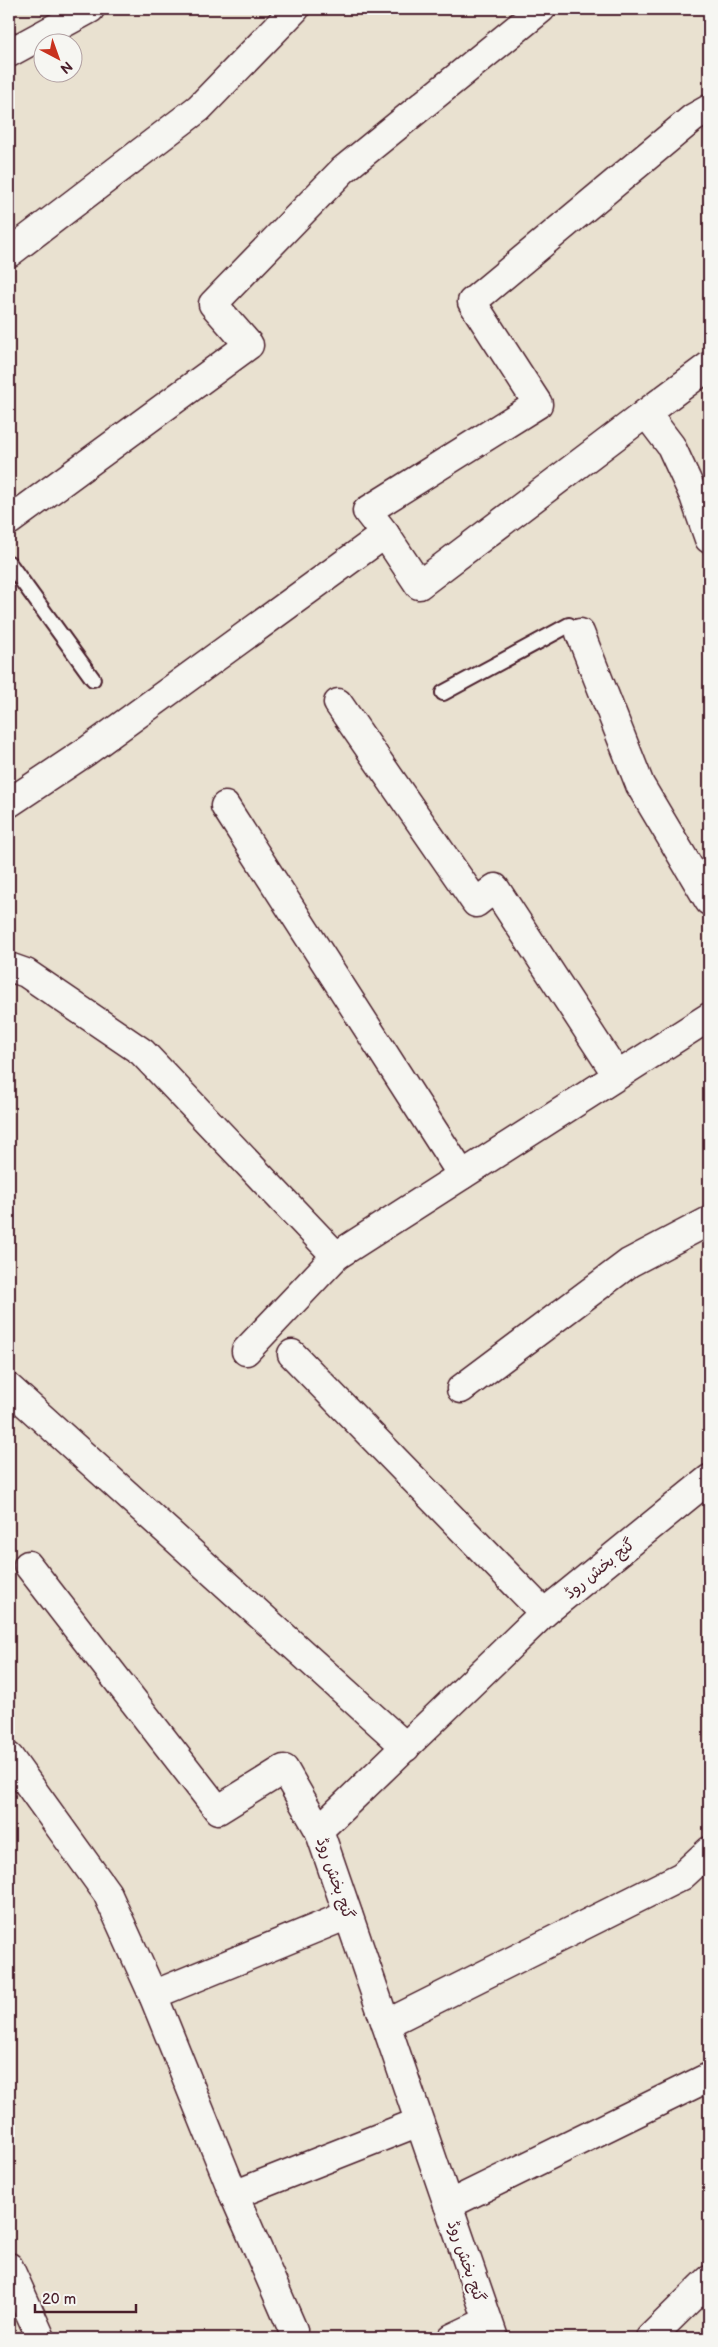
<svg xmlns="http://www.w3.org/2000/svg" width="718" height="2347" font-family="'Balsamiq Sans','Playpen Sans Arabic',sans-serif">
  <style>
    .lines { fill: none; stroke-linecap: round; stroke-linejoin: round }
    .service-casing { stroke: #4a1f2b; stroke-width: 18 }
    .minor-casing { stroke: #4a1f2b; stroke-width: 31 }
    .tertiary-casing { stroke: #4a1f2b; stroke-width: 31 }
    .service { stroke: #f6f6f2; stroke-width: 14 }
    .minor { stroke: #f6f6f2; stroke-width: 28 }
    .tertiary { stroke: #f6f6f2; stroke-width: 28 }
    .labels { text-anchor: middle; stroke-width: 4; stroke-linejoin: round; paint-order: stroke }
    .street-label { font-size: 16px; fill: #4a1f2b; stroke: #f6f6f2 }
  </style>
  <rect width="100%" height="100%" fill="#e9e1d0"/>
  <filter id="ink" filterUnits="userSpaceOnUse"><feTurbulence type="fractalNoise" baseFrequency=".02" numOctaves="2"/><feDisplacementMap in="SourceGraphic" scale="10" xChannelSelector="R" yChannelSelector="G"/><feConvolveMatrix kernelMatrix="1 2 1 2 8 2 1 2 1" color-interpolation-filters="sRGB"/></filter>
  <g filter="url(#ink)">
    <g class="lines">
      <g class="service-casing">
        <g id="service">
          <path d="M 9,563 L 93,679"/>
          <path d="M 443,693 L 569,625 L 580,633"/>
        </g>
      </g>
      <g class="minor-casing">
        <g id="minor">
          <path d="M 9,53 L 90,9"/>
          <path d="M 9,253 L 199,108 L 295,9"/>
          <path d="M 646,413 L 709,366"/>
          <path d="M 9,521 L 249,345 L 213,304 L 343,170 L 541,9"/>
          <path d="M 385,534 L 367,511 L 538,404 L 472,302 L 693,118 L 709,109"/>
          <path d="M 580,633 L 640,785 L 709,901"/>
          <path d="M 338,703 L 476,903 L 495,888 L 617,1075"/>
          <path d="M 9,803 L 87,751 L 385,534 L 419,585 L 646,413 L 671,446 L 694,496 L 709,539"/>
          <path d="M 225,806 L 462,1175"/>
          <path d="M 9,967 L 26,973 L 142,1052 L 336,1256"/>
          <path d="M 246,1351 L 336,1256 L 709,1017"/>
          <path d="M 292,1354 L 544,1613"/>
          <path d="M 9,1388 L 406,1747"/>
          <path d="M 461,1389 L 629,1263 L 709,1221"/>
          <path d="M 28,1565 L 218,1810 L 284,1769 L 319,1830"/>
          <path d="M 9,1757 L 107,1893 L 153,1995 L 234,2195 L 293,2330"/>
          <path d="M 153,1995 L 348,1915"/>
          <path d="M 386,2024 L 682,1876 L 709,1851"/>
          <path d="M 234,2195 L 419,2122"/>
          <path d="M 448,2205 L 709,2077"/>
          <path d="M 452,2338 L 488,2321"/>
        </g>
      </g>
      <g class="tertiary-casing">
        <g id="tertiary">
          <path d="M 9,2267 L 41,2338"/>
          <path d="M 494,2338 L 319,1830 L 544,1613 L 709,1479"/>
          <path d="M 650,2338 L 709,2280"/>
        </g>
      </g>
      <use href="#service" class="service"/>
      <use href="#minor" class="minor"/>
      <use href="#tertiary" class="tertiary"/>
    </g>
  </g>
  <g class="labels">
    <g class="street-label">
      <text transform="translate(599 1568) rotate(-39)" y="6">گنج بخش روڈ</text>
      <text transform="translate(336 1878) rotate(71)" y="6">گنج بخش روڈ</text>
      <text transform="translate(467 2261) rotate(71)" y="6">گنج بخش روڈ</text>
    </g>
  </g>
  <rect width="718" height="2347" fill="none" stroke="#f6f6f2" stroke-width="30"/>
  <rect x="15" y="15" width="688" height="2317" fill="none" stroke="#4a1f2b" stroke-width="2" filter="url(#ink)"/>
  <g transform="translate(58 58) rotate(139)"><circle r="24" fill="#f6f6f2" stroke="#b1a0a2"/>
  <path d="M0-4L9 19L0 12L-9 19Z" fill="#c8321e"/>
  <text y="-8" font-size="14" font-weight="bold" text-anchor="middle" fill="#4a1f2b">N</text>
  </g>
  <path d="M35 2304v8h101v-8" fill="none" stroke="#4a1f2b" stroke-width="2.5"/>
  <text x="42" y="2304" font-size="15" fill="#4a1f2b" stroke="#f6f6f2" stroke-width="4" paint-order="stroke">20 m</text>
</svg>
